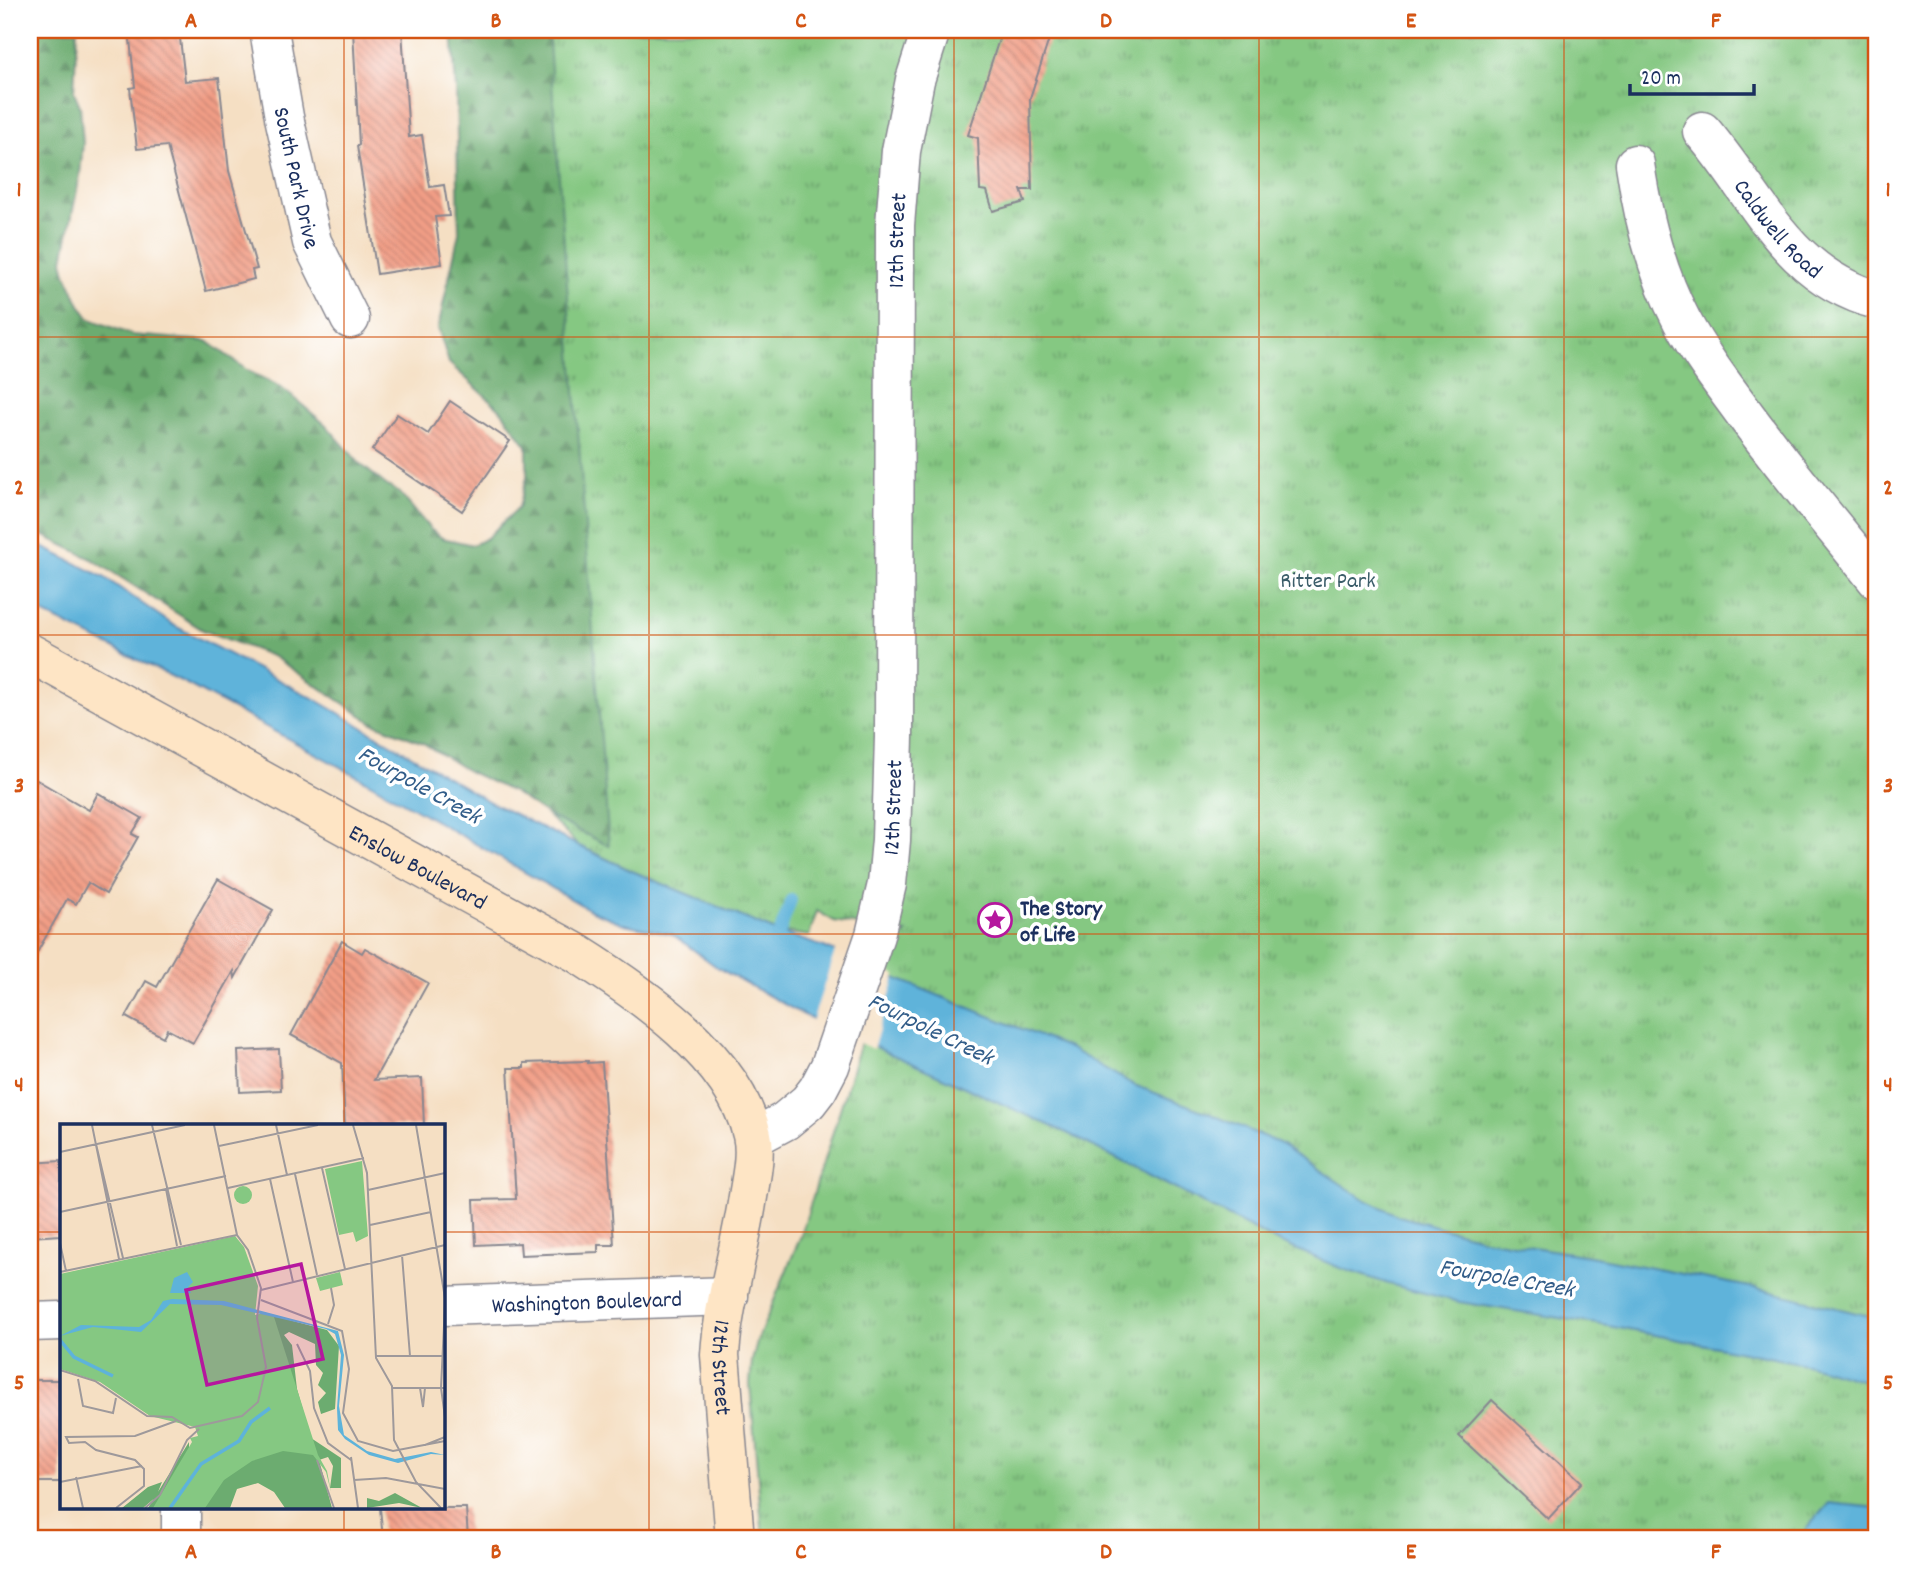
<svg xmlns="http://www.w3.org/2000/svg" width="1907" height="1569" font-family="Dekko,sans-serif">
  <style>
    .forest { fill: url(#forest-firs); stroke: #446e67; stroke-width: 2 }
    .park { fill: url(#park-tufts); stroke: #507c70; stroke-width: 2 }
    .water { fill: #5eb3da; stroke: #3c719c; stroke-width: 2 }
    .pier { fill: #f5dfc3 }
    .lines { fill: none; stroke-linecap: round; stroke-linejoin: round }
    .stream { stroke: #5eb3da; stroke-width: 12 }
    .building { fill: url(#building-back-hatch) }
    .street-casing { stroke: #888790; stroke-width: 41 }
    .secondary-casing { stroke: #888790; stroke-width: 41 }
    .street { stroke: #fff; stroke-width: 38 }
    .secondary { stroke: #fee5c5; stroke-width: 38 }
    .grid { fill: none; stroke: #d45514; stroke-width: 2; stroke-opacity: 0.55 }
    .labels { text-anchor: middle; stroke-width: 7; stroke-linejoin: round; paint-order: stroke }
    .street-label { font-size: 23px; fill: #1b2f5e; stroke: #fff }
    .park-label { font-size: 23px; fill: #3b5d69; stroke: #fff }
    .poi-label { font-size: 23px; font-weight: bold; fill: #1b2f5e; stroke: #fff; text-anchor: start }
    .water-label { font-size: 24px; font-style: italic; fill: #325d89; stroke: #fff }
    .inset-river { fill: none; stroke: #5eb3da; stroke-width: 3.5 }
    .inset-road { fill: none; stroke: #9e999b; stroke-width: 2 }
    .view { fill: #b5179e; fill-opacity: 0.15; stroke: #b5179e; stroke-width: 3.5 }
    .inset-edge { fill: none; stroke: #1b2f5e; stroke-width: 3.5 }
    .neatline { fill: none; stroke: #d45514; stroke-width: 2.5 }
    .grid-label { font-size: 23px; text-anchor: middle; font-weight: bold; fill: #d45514 }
  </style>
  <defs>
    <pattern id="forest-firs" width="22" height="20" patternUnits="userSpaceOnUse" patternTransform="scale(1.75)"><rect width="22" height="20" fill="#6cac70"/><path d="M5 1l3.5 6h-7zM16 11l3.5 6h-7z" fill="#588c5f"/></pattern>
    <pattern id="park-tufts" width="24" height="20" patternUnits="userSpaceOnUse" patternTransform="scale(1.75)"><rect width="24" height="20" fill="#85c882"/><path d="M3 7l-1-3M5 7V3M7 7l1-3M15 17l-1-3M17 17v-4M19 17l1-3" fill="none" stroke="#6ca36e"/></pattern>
    <pattern id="building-back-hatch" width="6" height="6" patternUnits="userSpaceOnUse" patternTransform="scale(1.75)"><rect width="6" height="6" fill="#f29e86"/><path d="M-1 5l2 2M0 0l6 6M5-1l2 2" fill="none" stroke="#c38171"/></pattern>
  </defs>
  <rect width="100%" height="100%" fill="#fff"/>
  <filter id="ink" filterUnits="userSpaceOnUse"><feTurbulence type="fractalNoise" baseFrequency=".0143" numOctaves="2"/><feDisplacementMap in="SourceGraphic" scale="14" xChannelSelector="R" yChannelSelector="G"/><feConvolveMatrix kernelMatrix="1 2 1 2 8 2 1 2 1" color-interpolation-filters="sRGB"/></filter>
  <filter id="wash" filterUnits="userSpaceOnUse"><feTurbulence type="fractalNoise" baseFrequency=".00686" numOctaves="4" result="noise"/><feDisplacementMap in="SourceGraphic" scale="28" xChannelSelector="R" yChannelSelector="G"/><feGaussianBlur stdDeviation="1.57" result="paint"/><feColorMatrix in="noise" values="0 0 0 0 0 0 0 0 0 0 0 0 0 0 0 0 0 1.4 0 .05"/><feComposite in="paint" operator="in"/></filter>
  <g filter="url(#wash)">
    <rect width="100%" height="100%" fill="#f5dfc3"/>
    <path class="forest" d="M 30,30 L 77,30 L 74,92 L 80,106 L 83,143 L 80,175 L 63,260 L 66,274 L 80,305 L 90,319 L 132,335 L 207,341 L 248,371 L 275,384 L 288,393 L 326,425 L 359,463 L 386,485 L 400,493 L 430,529 L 442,538 L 473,545 L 487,538 L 519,507 L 527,477 L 527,446 L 500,409 L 449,363 L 438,328 L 459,233 L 456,90 L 452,30 L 658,30 L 609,847 L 547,815 L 513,792 L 468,771 L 423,743 L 373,723 L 274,657 L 203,630 L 92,559 L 30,529 Z"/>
    <path class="park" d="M 548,30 L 1877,30 L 1877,1539 L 763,1539 L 750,1384 L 752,1361 L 758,1339 L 800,1238 L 888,955 L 893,946 L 907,933 L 834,921 L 817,911 L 809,936 L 773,930 L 632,871 L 579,846 L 547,815 L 609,846 Z"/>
    <g class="water">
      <path d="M 30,541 L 104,577 L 173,625 L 315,699 L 490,802 L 579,846 L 632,871 L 773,930 L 824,947 L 895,978 L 1069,1048 L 1134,1085 L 1208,1113 L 1279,1143 L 1364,1199 L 1399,1216 L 1484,1239 L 1595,1257 L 1760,1289 L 1877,1318 L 1877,1385 L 1810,1365 L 1603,1325 L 1459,1302 L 1389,1284 L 1340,1268 L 1272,1239 L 1071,1135 L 802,1014 L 718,968 L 672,934 L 624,924 L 592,911 L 370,783 L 185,683 L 30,607 Z"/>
      <path d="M 1829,1503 L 1877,1508 L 1877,1539 L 1799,1537 Z"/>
    </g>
    <path class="pier" d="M 836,948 L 896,975 L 873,1049 L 812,1022 Z"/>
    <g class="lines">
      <path class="stream" d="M 775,946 L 791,900"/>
    </g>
    <g id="blocks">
      <g class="building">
        <path d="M 129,30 L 179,30 L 185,81 L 219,78 L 229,171 L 257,269 L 252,270 L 254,279 L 206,291 L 167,146 L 137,149 L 130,88 L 135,87 Z"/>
        <path d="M 353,30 L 402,30 L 409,137 L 422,135 L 430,187 L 444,185 L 449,216 L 435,217 L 442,264 L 377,274 L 357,146 L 359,145 Z"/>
        <path d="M 1002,30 L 1052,30 L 1030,98 L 1032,190 L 1021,190 L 1025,202 L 993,211 L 987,191 L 980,190 L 978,138 L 968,135 Z"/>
        <path d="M 450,401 L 510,441 L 462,511 L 372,450 L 397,414 L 428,434 Z"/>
        <path d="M 30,776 L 89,810 L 98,793 L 142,818 L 132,834 L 138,837 L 106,894 L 88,883 L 76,904 L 67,899 L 30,965 Z"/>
        <path d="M 218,879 L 273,910 L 235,978 L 234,971 L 193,1043 L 167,1029 L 163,1037 L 126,1017 L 146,981 L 157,987 Z"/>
        <path d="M 342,941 L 362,953 L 365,948 L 428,983 L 374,1080 L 422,1078 L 424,1126 L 345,1126 L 342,1063 L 291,1035 Z"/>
        <path d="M 279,1049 L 281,1090 L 240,1092 L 238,1051 Z"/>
        <path d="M 588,1061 L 588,1063 L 602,1062 L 614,1245 L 598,1245 L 598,1252 L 521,1255 L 520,1243 L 476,1245 L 474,1200 L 516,1199 L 508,1068 L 524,1068 L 524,1063 Z"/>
        <path d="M 61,1161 L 61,1235 L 30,1237 L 30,1163 Z"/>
        <rect x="30" y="1380" width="31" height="102"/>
        <path d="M 1492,1400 L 1582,1482 L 1548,1519 L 1459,1436 Z"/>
        <path d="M 380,1508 L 466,1508 L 468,1539 L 383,1539 Z"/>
      </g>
    </g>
  </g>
  <g filter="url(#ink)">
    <use href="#blocks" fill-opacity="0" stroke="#888790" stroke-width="2"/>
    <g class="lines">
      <g class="street-casing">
        <g id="street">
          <path id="s1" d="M 269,30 L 284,117 L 312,242 L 350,319"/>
          <path id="s2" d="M 1702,131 C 1758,196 1787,276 1877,300"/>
          <path d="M 1635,164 C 1643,219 1656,272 1682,321 C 1698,351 1718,378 1738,405 C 1782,466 1830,522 1877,580"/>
          <path id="s3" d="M 753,1138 L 785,1121 L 808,1102 L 818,1089 L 830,1066 L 875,935 L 887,884 L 891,840 L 894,737 L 895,225 L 901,151 L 915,80 L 931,30"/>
          <path id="s4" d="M 443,1306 L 729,1296"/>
          <path d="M 30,1322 L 61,1321"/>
          <path d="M 181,1539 L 181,1508"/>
        </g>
      </g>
      <g class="secondary-casing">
        <g id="secondary">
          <path id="s5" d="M 30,653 L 575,952 C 640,993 734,1056 752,1135 C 757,1155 750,1182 747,1203 C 739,1254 723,1304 720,1355 L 735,1539"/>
        </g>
      </g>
      <use href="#street" class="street"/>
      <use href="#secondary" class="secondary"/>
    </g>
  </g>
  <path class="grid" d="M 344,30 L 344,1126M 649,30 L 649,1539M 954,30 L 954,1539M 1259,30 L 1259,1539M 1564,30 L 1564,1539M 30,337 L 1877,337M 30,635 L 1877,635M 30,934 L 1877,934M 30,1232 L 61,1232M 443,1232 L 1877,1232M 344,1508 L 344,1539"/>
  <defs>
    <g id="sight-ring" transform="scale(1.75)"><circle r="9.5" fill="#fff" stroke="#b5179e" stroke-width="1.5"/><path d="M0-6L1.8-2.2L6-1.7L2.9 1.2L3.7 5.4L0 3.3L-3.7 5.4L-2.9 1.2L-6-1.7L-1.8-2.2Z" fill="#b5179e"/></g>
  </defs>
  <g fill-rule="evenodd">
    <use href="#sight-ring" x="995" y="920"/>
  </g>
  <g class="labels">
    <g class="street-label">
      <text dy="8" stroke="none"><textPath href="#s1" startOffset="150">South Park Drive</textPath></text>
      <text dy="8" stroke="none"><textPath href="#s2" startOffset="124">Caldwell Road</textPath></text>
      <text dy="8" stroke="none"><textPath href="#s3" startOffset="943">12th Street</textPath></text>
      <text dy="8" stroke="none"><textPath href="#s3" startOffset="376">12th Street</textPath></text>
      <text dy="8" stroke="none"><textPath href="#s5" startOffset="443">Enslow Boulevard</textPath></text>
      <text dy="8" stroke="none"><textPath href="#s4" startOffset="144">Washington Boulevard</textPath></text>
      <text dy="8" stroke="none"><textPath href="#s5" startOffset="1118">12th Street</textPath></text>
    </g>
    <g class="park-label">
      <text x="1328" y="587">Ritter Park</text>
    </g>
    <g class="poi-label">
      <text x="1020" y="915">The Story<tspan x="1020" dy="26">of Life</tspan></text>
    </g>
    <g class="water-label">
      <text transform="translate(420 784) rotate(29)" y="8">Fourpole Creek</text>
      <text transform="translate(931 1028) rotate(26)" y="8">Fourpole Creek</text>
      <text transform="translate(1507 1277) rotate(10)" y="8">Fourpole Creek</text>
    </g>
  </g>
  <g transform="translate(60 1124)">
    <rect width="385" height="385" fill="#f5dfc3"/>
    <path d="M174 71a9 9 0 1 1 18 0a9 9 0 1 1-18 0Z" fill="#85c882"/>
    <path d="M 214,192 L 267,206 L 279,222 L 275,285 L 261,290 L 258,278 L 266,269 L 258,261 L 263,249 L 256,241 L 255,220 L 229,208 L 224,211 L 232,221 L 237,265 L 251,314 L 281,334 L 281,364 L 270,364 L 273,342 L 268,333 L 259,336 L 272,384 L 225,384 L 214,368 L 198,359 L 177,365 L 170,384 L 88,384 L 129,318 L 129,332 ZM 102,358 L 96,373 L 83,384 L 62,384 L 88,363 ZM 335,369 L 362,384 L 339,379 L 307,384 L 307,374 L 319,377 Z" fill="#6cac70"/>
    <path d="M 302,37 L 308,112 L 296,118 L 293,108 L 279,111 L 265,45 ZM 175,112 L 184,123 L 198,162 L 195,191 L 203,189 L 216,192 L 218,193 L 214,193 L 258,331 L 267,347 L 271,368 L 266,348 L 253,331 L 223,327 L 192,337 L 164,356 L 145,384 L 93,384 L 132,318 L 130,314 L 138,312 L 135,303 L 90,292 L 40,258 L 0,245 L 0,150 ZM 280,148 L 283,161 L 260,167 L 256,154 Z" fill="#85c882"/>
    <path d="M 127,148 L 133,158 L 128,163 L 131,169 L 110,169 L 114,154 ZM 112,175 L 164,177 L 278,207 L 284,231 L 279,282 L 284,311 L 307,327 L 335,335 L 371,328 L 385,331 L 371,330 L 338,339 L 309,331 L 285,315 L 278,306 L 277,284 L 281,231 L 275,210 L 266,205 L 161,181 L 110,180 L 81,208 L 33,203 L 0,212 L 21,201 L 79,203 L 91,196 L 103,177 Z" fill="#5eb3da"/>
    <path class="inset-river" d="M 0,216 L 14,233 L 53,252M 110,384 L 141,340 L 179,317 L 191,298 L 210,284"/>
    <path class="inset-road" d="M 32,1 L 59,135M 92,1 L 121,121M 216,1 L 227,51M 293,1 L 307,49 L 316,234 L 332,262 L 334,316 L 356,358 L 381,384M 356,1 L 385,174M 36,20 L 63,134M 159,22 L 258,1M 0,28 L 125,1M 262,44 L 285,145M 235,50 L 257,151M 210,55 L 233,158M 168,64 L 304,34M 106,65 L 117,122M 308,66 L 385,49M 0,88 L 166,52M 310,101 L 371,88M 0,119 L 6,147M 342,131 L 350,232M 0,148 L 177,111M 201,166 L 385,121M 201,176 L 282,207 L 289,245 L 283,289 L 298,317 L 333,327 L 385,317M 385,181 L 381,264 L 385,293M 268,200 L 274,181 L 271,164M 237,220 L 250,247 L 254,284 L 268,319 L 291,336M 316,232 L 383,232M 0,246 L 35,257 L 87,292 L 112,293 L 130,304 L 182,292 L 198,278 L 206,243 L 197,194 L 201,164 L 188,126 L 177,111 L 154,1M 18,255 L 23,282 L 53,289 L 56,274M 333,264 L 385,264M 360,264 L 363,283 L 365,264M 365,321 L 385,313M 291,333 L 298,384M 257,336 L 274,384M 16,353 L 23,384M 294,356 L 326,354 L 385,365M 0,358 L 82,342M 56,384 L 84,362 L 84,345 L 75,336 L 36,326 L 25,318 L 9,319 L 6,313 L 75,312 L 116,297M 85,384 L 100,371 L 127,316 L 139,305"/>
    <path class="view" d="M 241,140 L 263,235 L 147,261 L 126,166 Z"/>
    <rect width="385" height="385" class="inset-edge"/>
  </g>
  <rect width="1907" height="1569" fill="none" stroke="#fff" stroke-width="77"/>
  <path d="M1630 84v10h124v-10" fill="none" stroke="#1b2f5e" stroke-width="3.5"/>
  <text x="1641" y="84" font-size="21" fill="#1b2f5e" stroke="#ffffff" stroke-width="5" paint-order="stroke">20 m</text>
  <rect x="38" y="38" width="1830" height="1492" class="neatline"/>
  <g class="grid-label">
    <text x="191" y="27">A</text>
    <text x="496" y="27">B</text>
    <text x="801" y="27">C</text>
    <text x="1106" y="27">D</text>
    <text x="1411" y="27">E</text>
    <text x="1716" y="27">F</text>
    <text x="19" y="196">1</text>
    <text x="1888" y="196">1</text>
    <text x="19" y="494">2</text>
    <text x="1888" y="494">2</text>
    <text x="19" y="792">3</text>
    <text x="1888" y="792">3</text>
    <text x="19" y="1091">4</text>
    <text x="1888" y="1091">4</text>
    <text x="19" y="1389">5</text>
    <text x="1888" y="1389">5</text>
    <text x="191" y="1558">A</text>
    <text x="496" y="1558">B</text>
    <text x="801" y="1558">C</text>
    <text x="1106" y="1558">D</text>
    <text x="1411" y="1558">E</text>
    <text x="1716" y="1558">F</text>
  </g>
</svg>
